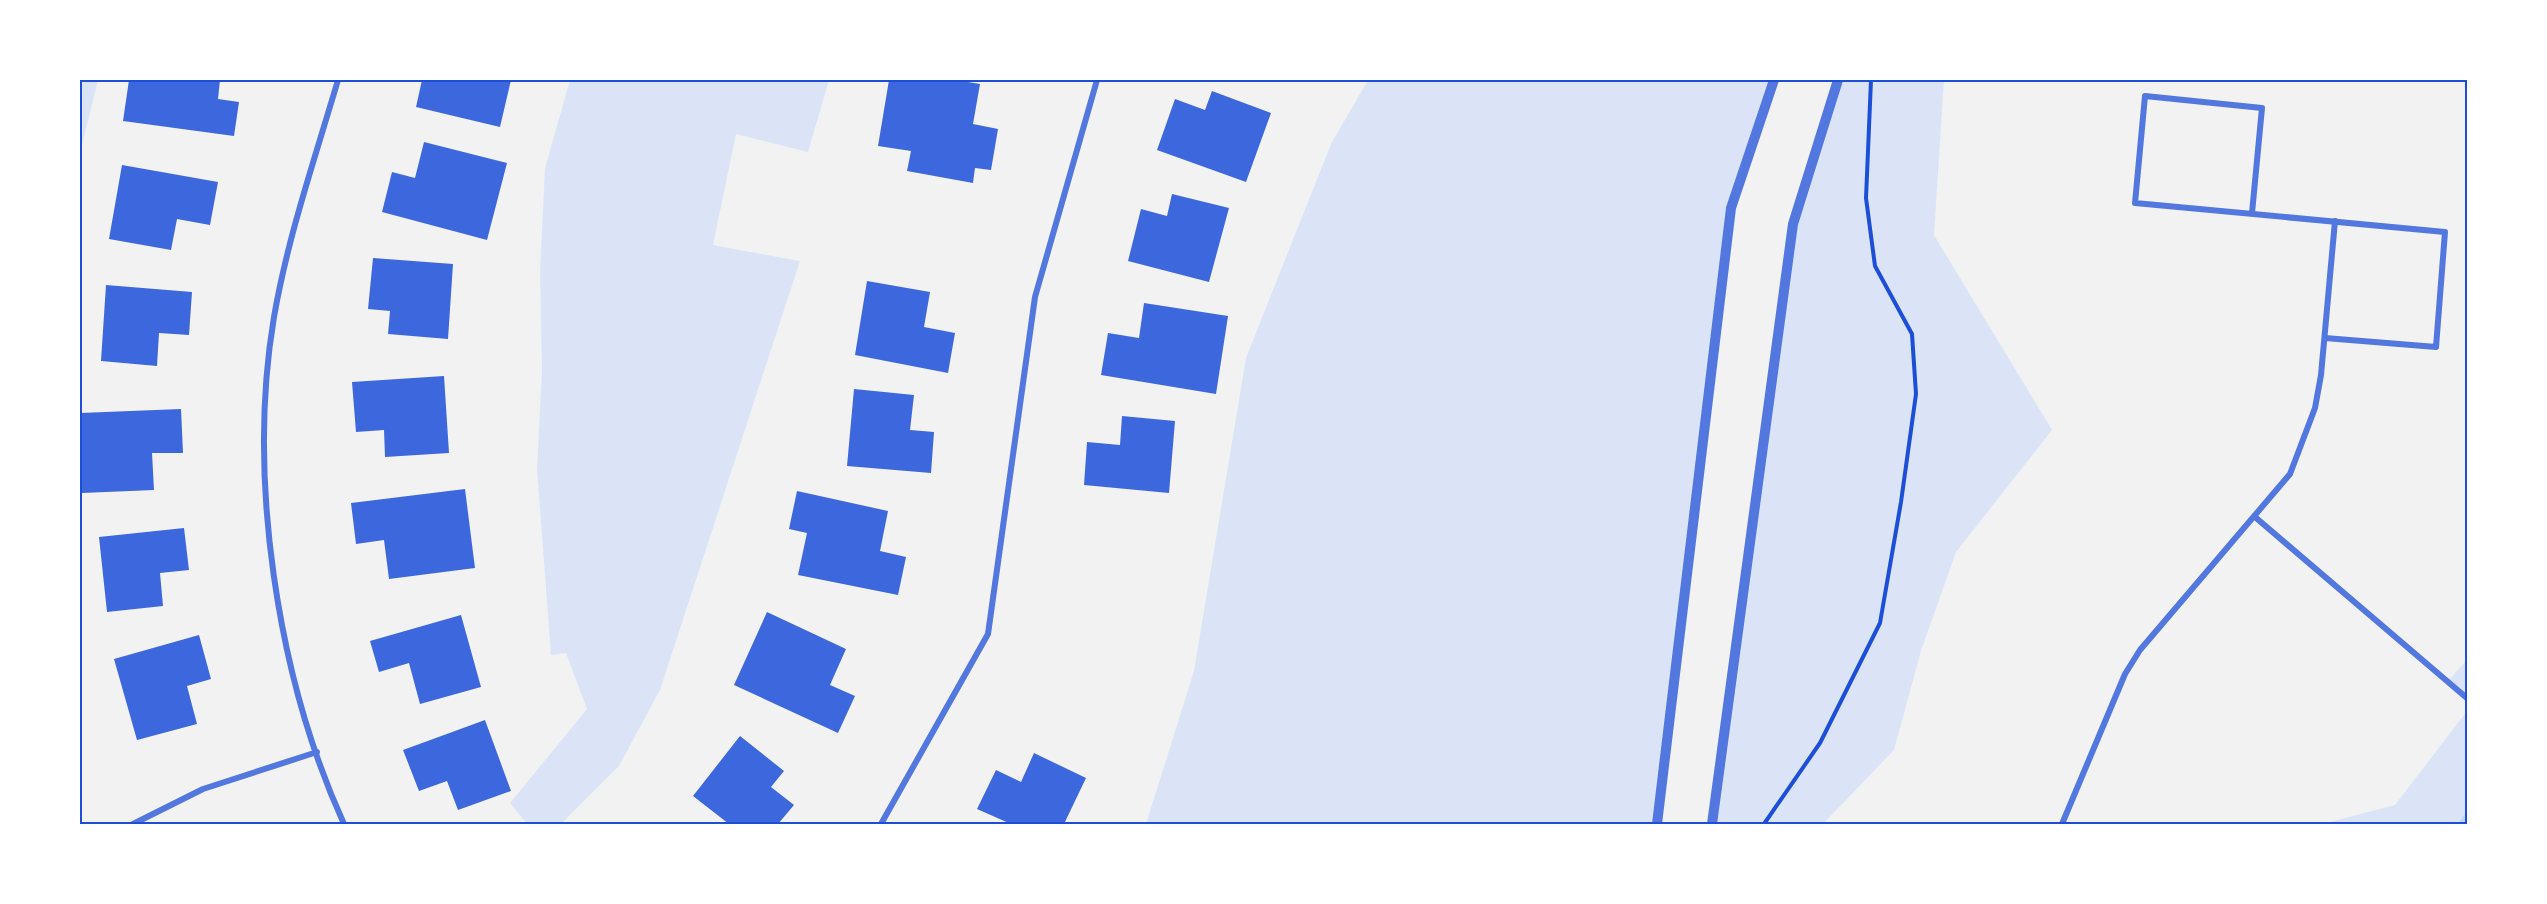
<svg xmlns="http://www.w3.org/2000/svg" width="2547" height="904" font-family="'Archivo Narrow',sans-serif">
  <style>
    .green { fill: #dbe4f7 }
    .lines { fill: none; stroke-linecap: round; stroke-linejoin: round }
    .stream { stroke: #bfd3fe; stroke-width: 12 }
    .building { fill: #3d67dc }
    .path { stroke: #1d4ed8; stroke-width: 4 }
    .minor { stroke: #5277de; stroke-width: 6 }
    .tertiary { stroke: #5277de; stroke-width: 10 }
    .neatline { fill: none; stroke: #1d4ed8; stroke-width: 2 }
  </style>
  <rect width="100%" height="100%" fill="#f2f2f2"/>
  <g class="green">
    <path d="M 80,80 L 98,80 L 80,153 Z"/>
    <path d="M 570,80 L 829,80 L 808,152 L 736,134 L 713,245 L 800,261 L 660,690 L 619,766 L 561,824 L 527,824 L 510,803 L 587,709 L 566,653 L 551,655 L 537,469 L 542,369 L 540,273 L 545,168 Z"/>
    <path d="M 1368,80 L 1774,80 L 1731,208 L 1657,824 L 1146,824 L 1194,671 L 1246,358 L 1331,144 Z"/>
    <path d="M 1838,80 L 1944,80 L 1934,235 L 2052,430 L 1956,552 L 1921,651 L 1894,750 L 1823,824 L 1712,824 L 1793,224 Z"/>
    <path d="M 2467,660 L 2467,699 L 2447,682 Z"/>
    <path d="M 2467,711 L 2467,824 L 2322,824 L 2395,805 Z"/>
  </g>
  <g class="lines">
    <path class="stream" d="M 2465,824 L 2468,820"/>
  </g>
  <g class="building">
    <path d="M 129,80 L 220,80 L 218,99 L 239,102 L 234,136 L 123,121 Z"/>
    <path d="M 422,80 L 511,80 L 500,127 L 416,107 Z"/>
    <path d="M 889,80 L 956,80 L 980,84 L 973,124 L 998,129 L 991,170 L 975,168 L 973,183 L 907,171 L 911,151 L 878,146 Z"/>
    <path d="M 1212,91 L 1271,113 L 1246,182 L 1157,150 L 1175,99 L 1205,110 Z"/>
    <path d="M 424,142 L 507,163 L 487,240 L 382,212 L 392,172 L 415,178 Z"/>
    <path d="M 122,165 L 218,182 L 210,225 L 177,219 L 171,250 L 109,239 Z"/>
    <path d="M 1172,194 L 1229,208 L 1209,282 L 1128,261 L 1141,209 L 1167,216 Z"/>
    <path d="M 373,258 L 453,264 L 448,339 L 388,334 L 390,311 L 368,309 Z"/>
    <path d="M 867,281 L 930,292 L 924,327 L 955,333 L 948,373 L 855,355 Z"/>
    <path d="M 106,285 L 192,292 L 189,335 L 159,333 L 157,366 L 101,361 Z"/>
    <path d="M 1144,303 L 1228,316 L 1216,394 L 1101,375 L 1108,333 L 1139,338 Z"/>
    <path d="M 444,376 L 449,453 L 385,457 L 384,430 L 356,432 L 352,382 Z"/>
    <path d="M 854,389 L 914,395 L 910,430 L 934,432 L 931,473 L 847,466 Z"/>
    <path d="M 181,409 L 183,453 L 152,453 L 154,490 L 82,493 L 80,413 Z"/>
    <path d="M 1122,416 L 1175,421 L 1169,493 L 1084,485 L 1087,442 L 1120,445 Z"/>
    <path d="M 465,489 L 475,568 L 389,579 L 384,540 L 356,544 L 351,503 Z"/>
    <path d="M 797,491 L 888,511 L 880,551 L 906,557 L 898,595 L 798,575 L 807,533 L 789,529 Z"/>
    <path d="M 184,528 L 189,570 L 160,573 L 163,606 L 107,612 L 99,537 Z"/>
    <path d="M 767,612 L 846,649 L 830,685 L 855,696 L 838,733 L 734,685 Z"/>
    <path d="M 461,615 L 481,687 L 420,704 L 409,663 L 379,672 L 370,641 Z"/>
    <path d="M 199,635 L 211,679 L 187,686 L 197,724 L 137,740 L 114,659 Z"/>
    <path d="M 485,720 L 511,791 L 458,810 L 447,781 L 419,791 L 403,750 Z"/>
    <path d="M 740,736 L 784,771 L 771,787 L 794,805 L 778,824 L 729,824 L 693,796 Z"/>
    <path d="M 1034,753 L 1086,778 L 1064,824 L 1011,824 L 977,809 L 996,770 L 1021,782 Z"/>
  </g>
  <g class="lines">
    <path class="path" d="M 1764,824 L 1820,743 L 1880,623 L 1901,502 L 1916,394 L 1912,334 L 1875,266 L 1866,198 L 1871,80"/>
    <g class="minor">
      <path d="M 338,80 C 315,158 288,236 274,317 C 247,477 277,677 344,824"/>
      <path d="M 2252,213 L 2262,108 L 2145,96 L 2135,203 L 2445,232 L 2436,347 L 2325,338"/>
      <path d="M 2255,517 L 2468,699"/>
      <path d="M 133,824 L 203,789 L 317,752"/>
      <path d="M 881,824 L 988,634 L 1035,297 L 1097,80"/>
      <path d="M 2062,824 L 2125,674 L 2140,650 L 2290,474 L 2315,408 L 2321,375 L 2335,221"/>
    </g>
    <g class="tertiary">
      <path d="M 1657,824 L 1731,208 L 1774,80"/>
      <path d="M 1712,824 L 1793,224 L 1838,80"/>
    </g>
  </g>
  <rect width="2547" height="904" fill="none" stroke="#ffffff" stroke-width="162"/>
  <rect x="81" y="81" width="2385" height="742" class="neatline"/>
</svg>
